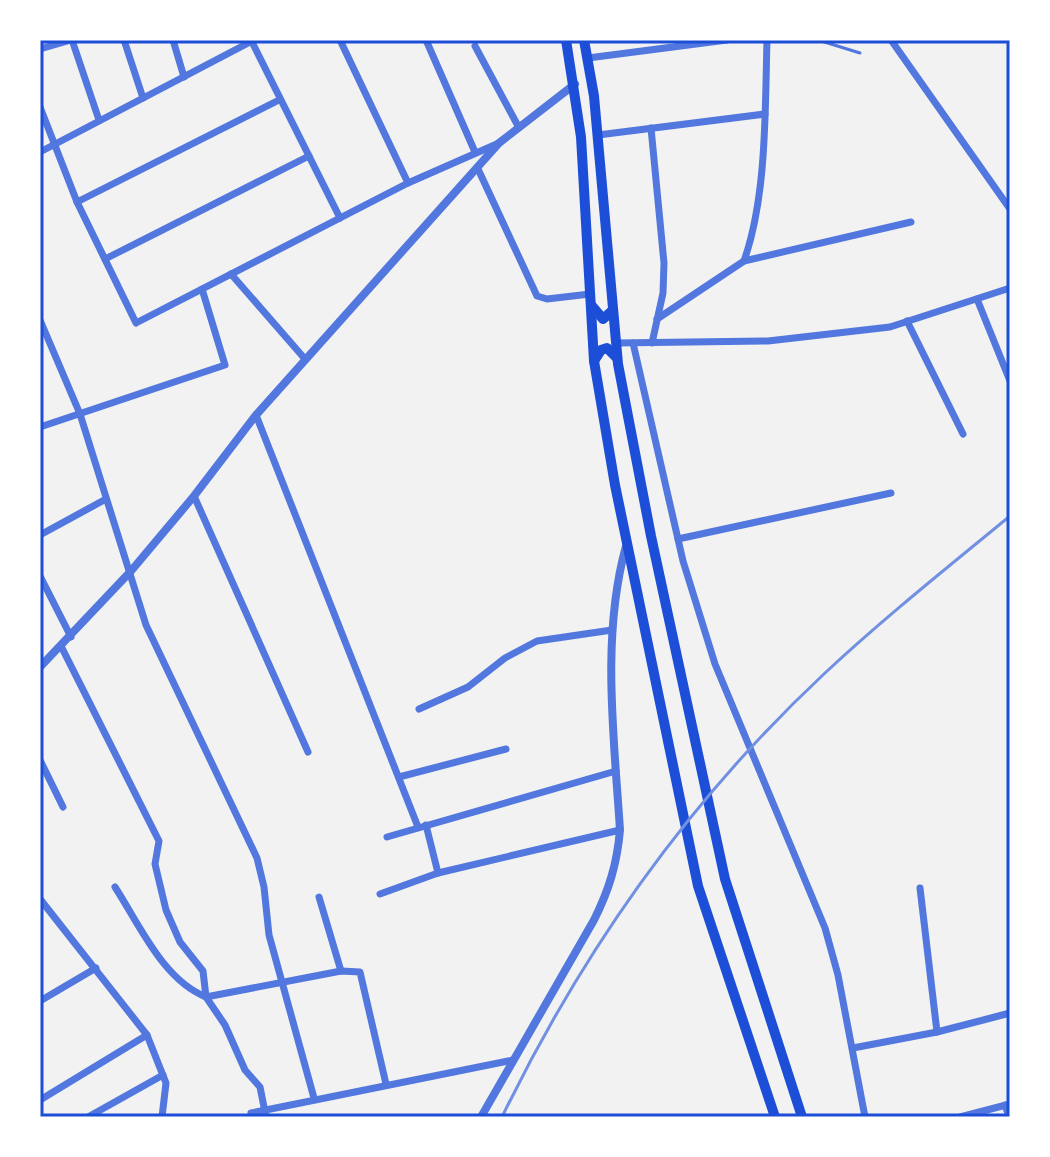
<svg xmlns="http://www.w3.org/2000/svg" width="1050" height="1157" font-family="'Roboto Condensed',sans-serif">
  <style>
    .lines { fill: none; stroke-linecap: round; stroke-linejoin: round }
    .service { stroke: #5277de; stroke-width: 3 }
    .minor { stroke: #5277de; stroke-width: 7 }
    .tertiary { stroke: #5277de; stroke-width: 8 }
    .primary { stroke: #1d4ed8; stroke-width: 10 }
    .rail { stroke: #7290e2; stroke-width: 3 }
    .neatline { fill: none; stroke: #1d4ed8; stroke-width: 3 }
  </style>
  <rect width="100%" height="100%" fill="#f2f2f2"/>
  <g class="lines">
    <path class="service" d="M 818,40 L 860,53"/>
    <g class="minor">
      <path d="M 72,40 L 99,120"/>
      <path d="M 124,40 L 143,98"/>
      <path d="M 173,40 L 184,77"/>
      <path d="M 251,40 L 340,218"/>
      <path d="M 340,40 L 408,183"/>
      <path d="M 426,40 L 475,152"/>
      <path d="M 891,40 L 1010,209"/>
      <path d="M 475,46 L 518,126"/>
      <path d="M 40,49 L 71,40"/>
      <path d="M 588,58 L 727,40"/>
      <path d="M 40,107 L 77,202 L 136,323 L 408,183 L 499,143"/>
      <path d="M 651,128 L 664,263 L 663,293 L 652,343"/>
      <path d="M 598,135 L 765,114"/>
      <path d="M 40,152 L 254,40"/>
      <path d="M 478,169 L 537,296 L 547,299 L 590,294"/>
      <path d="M 77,202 L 279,100"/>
      <path d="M 105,259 L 309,156"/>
      <path d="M 744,261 L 911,222"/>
      <path d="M 231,274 L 305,359"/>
      <path d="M 977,299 L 1010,381"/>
      <path d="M 657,319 L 744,261 C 767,196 765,109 767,40"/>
      <path d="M 40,320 L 80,414 L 146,625 L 257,858 L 264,887 L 269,935 L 314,1098"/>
      <path d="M 907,321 L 963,434"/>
      <path d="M 616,343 L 768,341 L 890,327 L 1010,288"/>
      <path d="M 633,343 L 683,561 L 715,664 L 825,928 L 838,975 L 865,1117"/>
      <path d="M 256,415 L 418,827"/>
      <path d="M 40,427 L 225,365 L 202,289"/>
      <path d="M 194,496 L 308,752"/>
      <path d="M 40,535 L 106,499"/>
      <path d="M 678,539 L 891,493"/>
      <path d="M 40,576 L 71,637"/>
      <path d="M 61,646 L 159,841 L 155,864 L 166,910 L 180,942 L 203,971 L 206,997 L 225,1025 L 245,1070 L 260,1087 L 266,1117"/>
      <path d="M 419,709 L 468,687 L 505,658 L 537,641 L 612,630"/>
      <path d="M 40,760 L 63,807"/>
      <path d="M 399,777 L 506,749"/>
      <path d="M 426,825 L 438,873"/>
      <path d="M 387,837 L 616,771"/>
      <path d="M 115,887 C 139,924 163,980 206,997 L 341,971 L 360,972 L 386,1084"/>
      <path d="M 920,888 L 937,1032"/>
      <path d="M 380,894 L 438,873 L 620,830"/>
      <path d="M 319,897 L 341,971"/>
      <path d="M 40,899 L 147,1035 L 166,1083 L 162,1117"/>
      <path d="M 40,1001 L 96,968"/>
      <path d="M 853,1048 L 937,1032 L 1010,1013"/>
      <path d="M 40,1100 L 147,1035"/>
      <path d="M 1005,1105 L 1009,1117"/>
      <path d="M 251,1113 L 513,1060"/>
      <path d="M 88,1117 L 163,1075"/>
      <path d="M 960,1117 L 1010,1104"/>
    </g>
    <g class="tertiary">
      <path d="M 40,667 L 131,571 L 194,496 L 256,415 L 499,143 L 575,84"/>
      <path d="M 481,1117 L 594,920 C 609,890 617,864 620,830 C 614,737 601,636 626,546"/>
    </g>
    <g class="primary">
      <path d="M 566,40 L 581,137 L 594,361 L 615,485 L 698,886 L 775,1117"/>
      <path d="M 584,40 L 594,96 L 618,364 L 651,536 L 725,879 L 802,1117"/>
      <path d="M 592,306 L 603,319 L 613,310"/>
      <path d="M 594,361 L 601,350 L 607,348 L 617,358"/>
    </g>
    <path class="rail" d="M 502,1117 C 583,950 689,800 825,673 C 884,618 948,567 1010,516"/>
  </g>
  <rect width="1050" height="1157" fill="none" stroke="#ffffff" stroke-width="84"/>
  <rect x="42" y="42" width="966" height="1073" class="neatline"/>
</svg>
